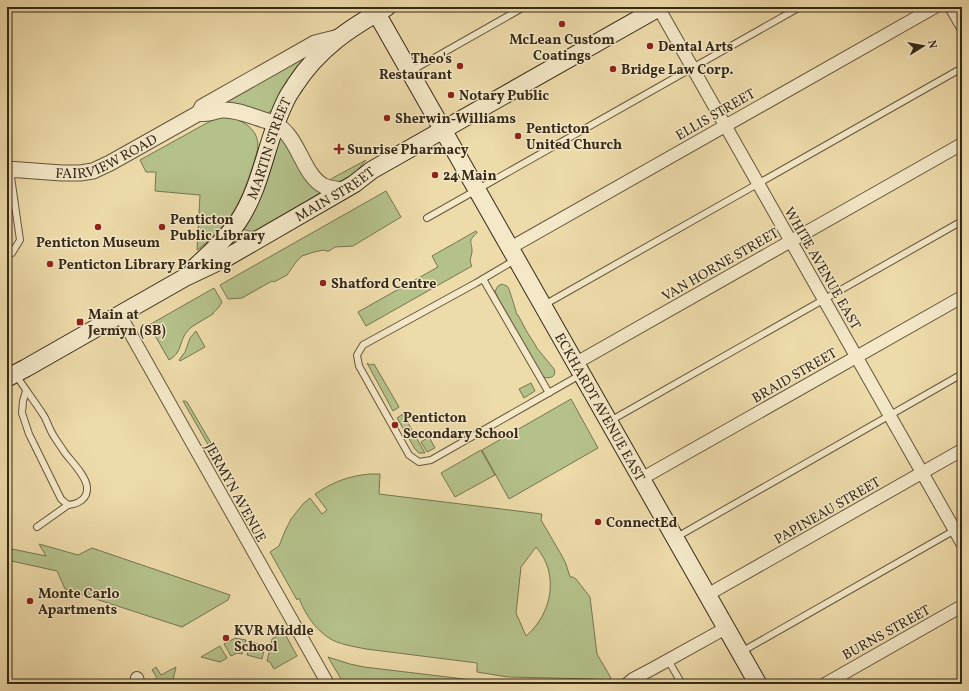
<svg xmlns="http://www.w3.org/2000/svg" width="969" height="691" font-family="Vollkorn,serif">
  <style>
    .green { fill: #b5c18b; stroke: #767551; fill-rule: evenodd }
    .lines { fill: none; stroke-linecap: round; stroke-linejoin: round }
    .service-casing { stroke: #64563c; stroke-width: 8 }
    .minor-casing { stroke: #64563c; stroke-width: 14 }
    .tertiary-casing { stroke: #64563c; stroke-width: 17 }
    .secondary-casing { stroke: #362917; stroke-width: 19 }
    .service { stroke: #f4e8c8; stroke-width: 6 }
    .minor { stroke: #f4e8c8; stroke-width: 12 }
    .tertiary { stroke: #f4e8c8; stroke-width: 15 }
    .secondary { stroke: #f4e8c8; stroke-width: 17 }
    .poi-dot { fill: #8f2418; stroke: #f4e8c8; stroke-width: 1.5 }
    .labels { text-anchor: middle; stroke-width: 3; stroke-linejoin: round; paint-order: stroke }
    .poi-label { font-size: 14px; font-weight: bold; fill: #362917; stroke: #f4e8c8; text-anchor: start }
    .street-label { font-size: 14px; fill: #362917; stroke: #f4e8c8 }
  </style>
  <rect width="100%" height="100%" fill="#eedbaa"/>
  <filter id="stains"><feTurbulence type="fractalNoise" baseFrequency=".005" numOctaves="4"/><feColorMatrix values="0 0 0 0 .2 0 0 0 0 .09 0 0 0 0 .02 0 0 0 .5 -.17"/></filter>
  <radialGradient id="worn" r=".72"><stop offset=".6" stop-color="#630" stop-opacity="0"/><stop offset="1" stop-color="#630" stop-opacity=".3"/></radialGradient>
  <g class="green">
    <path d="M 311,51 L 272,111 L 267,113 L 215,104 Z"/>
    <path d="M 219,117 C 236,117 256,124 258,144 C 258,151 255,158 253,165 C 247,184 240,203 228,220 C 219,232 209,241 197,250 L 200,195 L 155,191 L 156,172 L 146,172 L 140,160 L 205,124 Z"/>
    <path d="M 279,133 L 322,192 L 261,229 C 255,232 247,232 242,228 Z"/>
    <path d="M 366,160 L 351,178 L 344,182 L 330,183 L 331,179 Z"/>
    <path d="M 386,191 L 401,217 L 353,246 L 335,247 L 329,251 L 326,251 L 324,250 L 314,252 L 302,256 L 296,262 L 287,275 L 274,282 L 272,281 L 242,298 L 228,299 L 220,285 Z"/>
    <path d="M 476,231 L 477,233 C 467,242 472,241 472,251 C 472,257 468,260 472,266 L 366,326 L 358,312 L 438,267 L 432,256 Z"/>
    <path d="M 502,284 C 504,285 506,285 508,287 C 509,288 516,311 517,315 L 518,315 L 527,332 L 536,346 L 536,347 L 554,369 C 557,377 550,379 543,377 L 498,298 L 495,291 L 498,286 Z"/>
    <path d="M 214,288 L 222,302 C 220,306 217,310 213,313 L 213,314 L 193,326 C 189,329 186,332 184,336 C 179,346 181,353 169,360 L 149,325 Z"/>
    <path d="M 196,331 L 205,347 L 180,361 L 179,360 L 185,352 L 190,338 Z"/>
    <path d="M 367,363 L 370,365 L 374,364 L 399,407 L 393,411 Z"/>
    <path d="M 531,383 L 535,391 L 524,398 L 519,389 Z"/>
    <path d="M 571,399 L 598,448 L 509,499 L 482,450 Z"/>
    <path d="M 183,401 L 185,401 L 187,402 L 211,443 L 211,446 L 210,448 Z"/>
    <path d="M 403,414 L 425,453 L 419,453 L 415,449 L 397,418 Z"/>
    <path d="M 429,437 L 435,448 L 427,452 L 421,442 Z"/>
    <path d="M 481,450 L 495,475 L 455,497 L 441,473 Z"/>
    <path d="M 370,474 L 380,474 L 379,494 L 542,514 L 541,520 L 562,556 L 566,564 L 570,577 L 573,577 L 576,579 L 590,597 L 597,654 L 611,678 L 602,684 L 597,684 L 594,679 L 508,677 L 477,672 L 477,663 L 366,649 C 356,647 337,644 329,638 C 315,629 305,614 299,598 L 297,600 L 270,552 L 279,546 L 285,531 L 291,519 L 303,504 L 310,498 L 322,514 L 327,510 L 315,494 C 333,482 348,476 370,474 ZM 536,547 C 560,574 552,614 526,636 L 516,613 L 521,567 Z"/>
    <path d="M 39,544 L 78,555 L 92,548 L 230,595 L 228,600 L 182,627 L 65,589 L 57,571 L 7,560 L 7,548 L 46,556 Z"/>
    <path d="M 284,632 L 297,656 L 274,669 L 270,662 L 267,661 L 272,639 Z"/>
    <path d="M 235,638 L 246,640 L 242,654 L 237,653 L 231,656 L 224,644 Z"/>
    <path d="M 251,642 L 265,646 L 262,659 L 247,655 Z"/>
    <path d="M 220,646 L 227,658 L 220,662 L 201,657 Z"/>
    <path d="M 328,657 L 350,664 L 364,667 L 506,684 L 516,684 L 344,684 Z"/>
    <path d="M 156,667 L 161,675 L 176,667 L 172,684 L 157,684 L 156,676 L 152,670 Z"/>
  </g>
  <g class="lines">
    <g class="service-casing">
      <g id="service">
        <path d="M 411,71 L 524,7"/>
        <path d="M 427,218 L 800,7"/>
        <path d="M 7,254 L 12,253 L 20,240 L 10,170"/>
        <path d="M 515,260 L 476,283 L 363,345 L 357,355 L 359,366 L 409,455 L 419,462 L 431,460 L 580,375"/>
        <path d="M 483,279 L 549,393"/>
        <path d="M 544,305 L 962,68"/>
        <path d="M 16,375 C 25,389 35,402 44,416 C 48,423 50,431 55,438 C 58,443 62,448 65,453 C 72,462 86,476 87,487 C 88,499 78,504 68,505 L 61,499 L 29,434 L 22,413 L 23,401 L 26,391"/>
        <path d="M 610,421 L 962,221"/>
        <path d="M 37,527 L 68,505"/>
        <path d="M 675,538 L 962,374"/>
        <path d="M 741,652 L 962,526"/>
        <path d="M 668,660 L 682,684"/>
        <path d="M 955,684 L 962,680"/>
      </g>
    </g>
    <g class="minor-casing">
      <g id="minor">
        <path d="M 658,7 L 962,543"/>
        <path d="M 951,7 L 962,26"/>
        <path d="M 510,248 L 935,7"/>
        <path d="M 120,315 L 328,684"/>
        <path d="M 576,363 L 962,144"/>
        <path d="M 641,479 L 962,297"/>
        <path d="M 707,595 L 962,450"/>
        <path d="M 137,678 L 139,684"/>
        <path d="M 627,684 L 633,679 L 652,669 L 726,628"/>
        <path d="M 825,684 L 962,606"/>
      </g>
    </g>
    <g class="tertiary-casing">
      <g id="tertiary">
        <path d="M 199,113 C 210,115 213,111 222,110 C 236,109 251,116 264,120 C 267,121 272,122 275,124 C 299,136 302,175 324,186 C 330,189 337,189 344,190"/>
        <path d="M 199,113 L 202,107 L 315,43 L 339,37"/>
        <path id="s1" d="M 7,169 L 62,173 L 80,173 L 93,171 L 110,163 L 199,113"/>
      </g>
    </g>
    <g class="secondary-casing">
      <g id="secondary">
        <path id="s2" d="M 373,7 L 758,684"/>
        <path id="s3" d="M 194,268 C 209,254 227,238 238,222 C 263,185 266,139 286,100 C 288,95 292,90 295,85 C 319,48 350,28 387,7"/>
        <path id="s4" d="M 7,378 L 26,368 L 184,278 L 226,258 L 354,184 L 372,170 L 660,7"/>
      </g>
    </g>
    <use href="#service" class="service"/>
    <use href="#minor" class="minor"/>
    <use href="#tertiary" class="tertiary"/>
    <use href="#secondary" class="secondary"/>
  </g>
  <g class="poi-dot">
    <circle cx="562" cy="24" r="4"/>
    <circle cx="650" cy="46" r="4"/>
    <circle cx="460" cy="66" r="4"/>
    <circle cx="613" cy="69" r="4"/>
    <circle cx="451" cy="95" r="4"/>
    <circle cx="387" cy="118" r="4"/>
    <circle cx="518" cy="136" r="4"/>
    <path d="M337 143h4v4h4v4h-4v4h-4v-4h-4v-4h4z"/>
    <circle cx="435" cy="175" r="4"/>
    <circle cx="98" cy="227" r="4"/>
    <circle cx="162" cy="227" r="4"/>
    <circle cx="50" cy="264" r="4"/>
    <circle cx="323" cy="283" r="4"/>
    <rect x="76" y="318" width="8" height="8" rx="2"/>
    <circle cx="395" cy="425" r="4"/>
    <circle cx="598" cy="522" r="4"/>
    <circle cx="30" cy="601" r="4"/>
    <circle cx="226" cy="638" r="4"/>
  </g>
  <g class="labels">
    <g class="poi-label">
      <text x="562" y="44" text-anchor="middle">McLean Custom<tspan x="562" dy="16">Coatings</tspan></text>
      <text x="658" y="51">Dental Arts</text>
      <text x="452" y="63" text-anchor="end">Theo's<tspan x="452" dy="16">Restaurant</tspan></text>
      <text x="621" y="74">Bridge Law Corp.</text>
      <text x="459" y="100">Notary Public</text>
      <text x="395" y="123">Sherwin-Williams</text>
      <text x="526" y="133">Penticton<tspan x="526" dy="16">United Church</tspan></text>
      <text x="347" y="154">Sunrise Pharmacy</text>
      <text x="443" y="180">24 Main</text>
      <text x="170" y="224">Penticton<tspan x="170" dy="16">Public Library</tspan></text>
      <text x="98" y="247" text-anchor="middle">Penticton Museum</text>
      <text x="58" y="269">Penticton Library Parking</text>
      <text x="331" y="288">Shatford Centre</text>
      <text x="88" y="319">Main at<tspan x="88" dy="16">Jermyn (SB)</tspan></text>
      <text x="403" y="422">Penticton<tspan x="403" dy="16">Secondary School</tspan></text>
      <text x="606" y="527">ConnectEd</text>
      <text x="38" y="598">Monte Carlo<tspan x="38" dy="16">Apartments</tspan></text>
      <text x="234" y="635">KVR Middle<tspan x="234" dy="16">School</tspan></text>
    </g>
    <g class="street-label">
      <text transform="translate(715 114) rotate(-30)" y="5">ELLIS STREET</text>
      <text dy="5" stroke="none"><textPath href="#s3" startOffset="144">MARTIN STREET</textPath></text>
      <text dy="5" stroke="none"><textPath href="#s1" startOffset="103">FAIRVIEW ROAD</textPath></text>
      <text dy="5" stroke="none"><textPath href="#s4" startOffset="376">MAIN STREET</textPath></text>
      <text transform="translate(720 264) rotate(-30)" y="5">VAN HORNE STREET</text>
      <text transform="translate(823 268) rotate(60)" y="5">WHITE AVENUE EAST</text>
      <text transform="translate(794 375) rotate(-30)" y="5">BRAID STREET</text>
      <text dy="5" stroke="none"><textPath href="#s2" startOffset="460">ECKHARDT AVENUE EAST</textPath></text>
      <text transform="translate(236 492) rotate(61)" y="5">JERMYN AVENUE</text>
      <text transform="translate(827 510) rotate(-30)" y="5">PAPINEAU STREET</text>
      <text transform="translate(886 632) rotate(-29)" y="5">BURNS STREET</text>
    </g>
  </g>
  <rect width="969" height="691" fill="none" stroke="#eedbaa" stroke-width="24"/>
  <rect x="8" y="8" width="953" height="675" fill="none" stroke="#362917" stroke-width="2"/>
  <rect x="12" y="12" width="945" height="667" fill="none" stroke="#362917"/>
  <g transform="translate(923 46) rotate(79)" stroke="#f4e8c8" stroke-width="3" paint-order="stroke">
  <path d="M0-3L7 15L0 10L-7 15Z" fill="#362917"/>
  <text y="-6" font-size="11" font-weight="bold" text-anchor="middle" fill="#362917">N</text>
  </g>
  <rect width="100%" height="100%" filter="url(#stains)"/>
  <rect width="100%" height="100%" fill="url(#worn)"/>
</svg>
